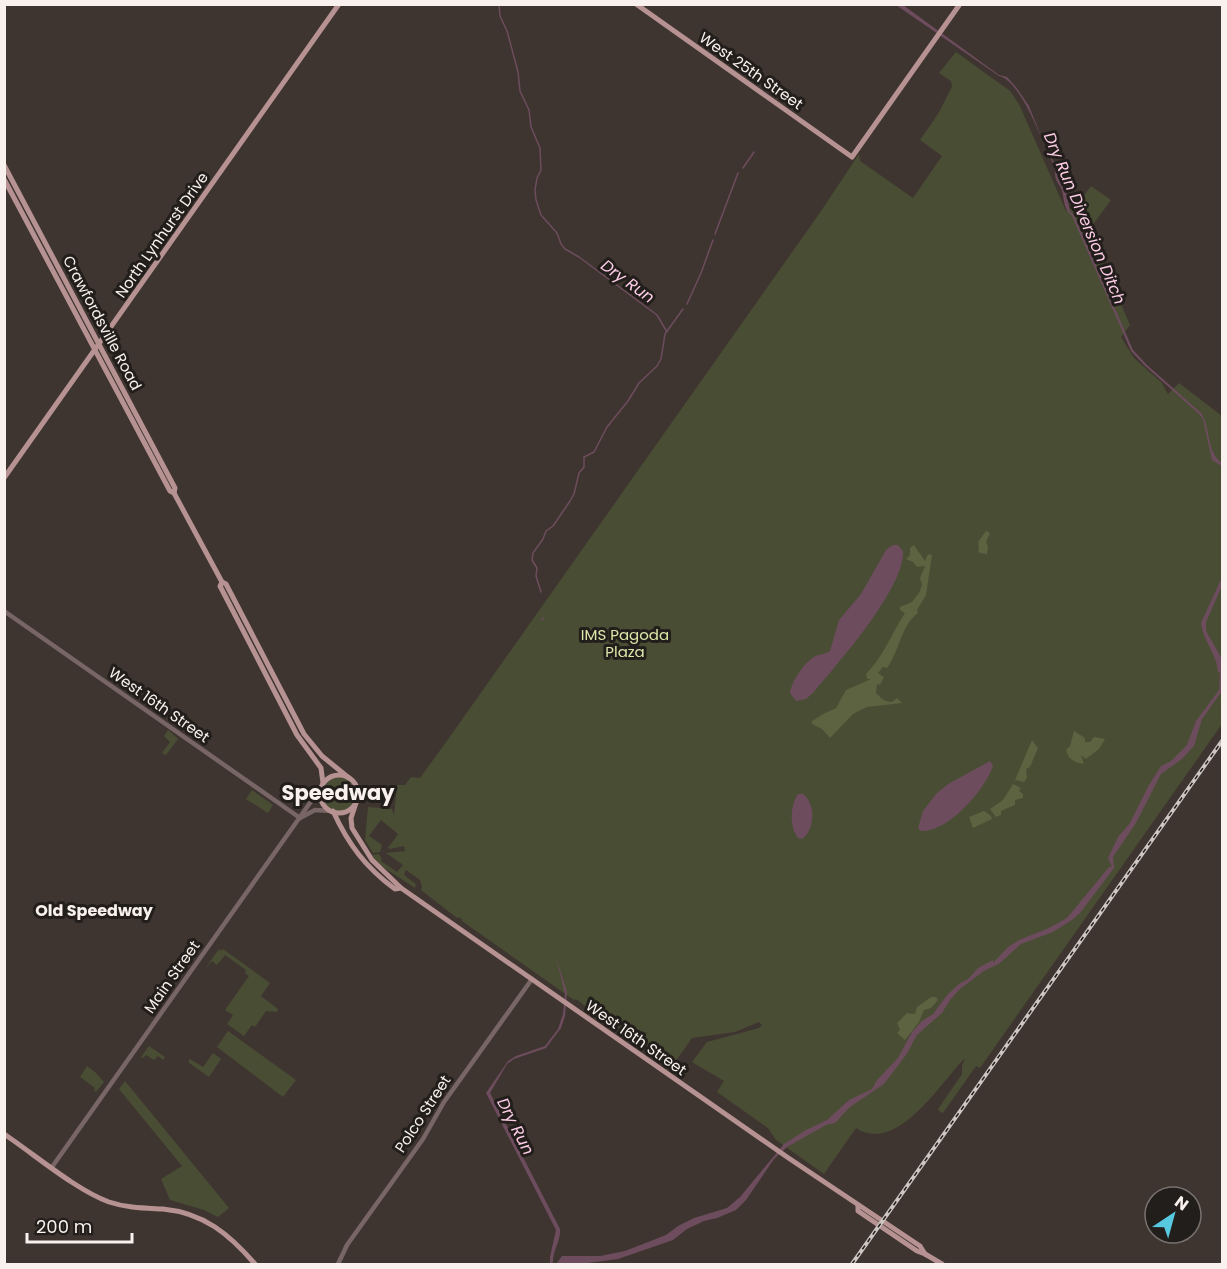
<svg xmlns="http://www.w3.org/2000/svg" width="1227" height="1269" font-family="Poppins,sans-serif">
  <style>
    .green { fill: #494d34 }
    .forest { fill: #5d6241 }
    .water { fill: #6d4c5e }
    .lines { fill: none; stroke-linecap: round; stroke-linejoin: round }
    .stream { stroke: #6d4c5e; stroke-width: 1.5 }
    .minor { stroke: #786666; stroke-width: 4.5 }
    .major { stroke: #b69292; stroke-width: 5 }
    .rail-casing { stroke: #cec6c3; stroke-width: 4 }
    .rail { stroke: #221e1b; stroke-width: 1.5; stroke-dasharray: 4.5; stroke-linecap: butt }
    .labels { text-anchor: middle; stroke-width: 6; stroke-linejoin: round; paint-order: stroke }
    .street-label { font-size: 15px; fill: #f8f1ee; stroke: #221e1b }
    .park-label { font-size: 15px; fill: #dde7a9; stroke: #221e1b }
    .water-label { font-size: 16px; font-style: italic; fill: #fecde7; stroke: #221e1b }
    .neighbourhood-label { font-size: 16px; font-weight: bold; fill: #f8f1ee; stroke: #221e1b }
    .district-label { font-size: 21px; font-weight: bold; fill: #f8f1ee; stroke: #221e1b }
  </style>
  <rect width="100%" height="100%" fill="#3f3530"/>
  <g class="green">
    <path d="M 956,52 L 1010,91 L 1019,104 L 1066,211 L 1078,204 L 1091,186 L 1111,200 L 1089,230 L 1130,325 L 1121,337 L 1134,358 L 1162,383 L 1168,394 L 1179,383 L 1222,416 L 1222,724 L 980,1068 L 976,1066 L 943,1113 L 939,1111 L 938,1109 L 962,1074 L 962,1066 L 965,1058 C 941,1082 897,1155 856,1128 L 824,1174 L 776,1140 L 768,1128 L 717,1092 L 724,1081 L 692,1062 L 707,1042 L 759,1028 L 762,1025 L 759,1022 L 735,1032 L 692,1038 L 671,1068 L 638,1044 L 647,1033 L 635,1029 L 625,1036 L 576,999 L 574,1000 L 462,921 L 462,919 L 458,917 L 457,918 L 421,890 L 422,887 L 420,880 L 406,870 L 404,874 C 407,879 413,880 416,885 L 415,888 L 377,863 L 372,855 L 379,854 L 382,859 L 381,861 L 397,872 L 403,865 L 386,853 L 405,851 L 404,846 L 390,849 L 388,848 L 398,834 L 381,820 L 369,836 L 382,845 L 380,852 L 373,853 L 365,840 L 368,807 L 392,809 L 394,815 L 397,785 L 405,785 L 411,777 L 420,778 L 449,738 L 819,214 L 859,154 L 860,161 L 913,198 L 942,156 L 920,140 L 938,114 L 952,87 L 951,81 L 939,73 Z"/>
    <path d="M 168,730 L 178,739 L 166,755 L 162,753 L 170,742 L 164,736 Z"/>
    <circle cx="339" cy="794" r="19"/>
    <path d="M 252,790 L 273,805 L 268,813 L 246,799 Z"/>
    <path d="M 219,949 L 221,951 L 223,949 L 270,983 L 261,996 L 278,1009 L 277,1012 L 266,1011 L 255,1027 L 252,1025 L 244,1036 L 227,1024 L 233,1015 L 225,1010 L 249,976 L 245,973 L 246,970 L 225,955 L 217,965 L 212,961 L 204,970 Z"/>
    <path d="M 228,1031 L 296,1080 L 283,1097 L 217,1047 Z"/>
    <path d="M 149,1046 L 165,1057 L 163,1060 L 158,1056 L 154,1060 L 146,1055 L 143,1058 L 141,1057 Z"/>
    <path d="M 213,1053 L 221,1059 L 209,1077 L 188,1062 L 190,1059 L 203,1067 Z"/>
    <path d="M 87,1066 L 95,1072 L 104,1082 L 96,1092 L 94,1090 L 95,1088 L 80,1077 Z"/>
    <path d="M 125,1081 L 229,1208 L 218,1217 L 204,1210 L 170,1200 L 161,1179 L 182,1166 L 119,1089 Z"/>
  </g>
  <g class="forest">
    <path d="M 986,531 L 990,533 L 986,542 L 988,547 L 987,554 L 980,553 L 978,551 L 979,548 L 978,542 Z"/>
    <path d="M 914,545 L 925,561 L 928,554 L 932,555 L 926,595 L 917,610 L 918,613 C 901,625 899,653 887,668 L 883,667 L 878,673 L 884,677 L 880,685 L 877,684 L 876,693 C 882,698 882,701 892,702 L 897,698 L 902,703 L 867,707 L 853,714 L 830,738 L 822,729 L 812,724 L 812,721 L 825,713 L 836,708 L 846,690 L 871,679 L 867,679 L 866,674 C 884,656 891,634 905,613 L 900,610 L 900,607 L 912,602 L 919,593 L 922,585 L 920,578 L 925,566 L 917,567 L 913,562 L 906,559 L 910,555 L 910,548 Z"/>
    <path d="M 1074,731 L 1085,738 L 1085,742 L 1090,742 L 1094,737 L 1105,739 L 1099,749 L 1086,759 L 1081,755 L 1084,764 C 1073,762 1069,760 1066,750 L 1070,746 Z"/>
    <path d="M 1032,740 L 1038,748 L 1030,767 L 1026,769 L 1027,778 L 1024,782 L 1015,780 Z"/>
    <path d="M 1013,784 L 1021,788 L 1019,791 L 1023,794 L 1023,798 L 1015,800 L 1015,805 L 1001,811 L 1001,815 L 996,817 L 990,809 L 1003,800 Z"/>
    <path d="M 984,811 L 991,816 L 992,819 L 973,828 L 969,817 Z"/>
    <path d="M 931,997 L 936,997 L 938,1000 L 931,1008 L 924,1010 L 919,1022 L 905,1040 L 897,1033 L 900,1030 L 897,1023 L 907,1013 L 915,1014 L 917,1007 Z"/>
  </g>
  <g class="water">
    <path d="M 896,5 L 903,5 L 999,75 L 1007,77 L 1016,87 L 1029,106 L 1045,146 L 1056,166 L 1058,178 L 1066,191 L 1070,212 L 1073,214 L 1079,226 L 1133,350 L 1147,365 L 1201,413 C 1211,428 1206,452 1222,463 L 1222,466 L 1212,460 L 1203,419 L 1199,414 L 1144,365 L 1131,351 L 1072,216 C 1063,208 1065,202 1062,191 C 1061,186 1057,183 1056,179 C 1054,174 1056,170 1054,165 C 1043,145 1022,81 999,76 Z"/>
    <path d="M 893,545 L 898,545 L 903,551 C 905,588 838,663 813,693 L 806,699 L 796,701 L 790,693 C 791,682 805,661 816,656 C 821,654 826,654 830,651 L 839,620 L 861,594 L 886,550 Z"/>
    <path d="M 1222,577 L 1222,586 L 1206,622 L 1206,631 L 1221,657 L 1222,691 L 1202,719 L 1194,746 L 1182,759 L 1161,774 L 1136,823 L 1113,857 L 1114,868 L 1080,913 L 1072,920 L 1053,932 L 1021,944 L 1000,963 L 984,971 L 960,989 L 950,1000 L 942,1013 L 917,1035 L 906,1055 L 884,1084 L 850,1107 L 835,1123 L 826,1125 L 787,1147 L 774,1159 L 746,1200 L 736,1210 L 717,1218 L 704,1221 L 687,1229 L 673,1240 L 618,1259 L 580,1264 L 556,1264 L 562,1256 L 600,1256 L 625,1251 L 666,1235 L 678,1226 L 694,1218 L 727,1208 L 740,1197 L 784,1144 L 806,1130 L 827,1120 L 849,1100 L 872,1089 L 877,1080 L 898,1058 L 912,1032 L 922,1021 L 933,1014 L 948,994 L 959,984 L 968,979 L 978,968 L 993,960 L 993,963 L 1008,947 L 1019,940 L 1049,928 L 1067,918 L 1109,867 L 1112,867 L 1108,858 L 1118,837 L 1130,823 L 1149,785 L 1161,766 L 1171,761 L 1187,745 L 1196,721 L 1219,690 L 1220,673 L 1218,672 C 1217,654 1203,641 1201,623 Z"/>
    <path d="M 990,761 L 993,766 C 985,790 947,833 921,831 L 918,828 L 923,811 L 936,794 L 948,784 Z"/>
    <path d="M 798,794 L 803,794 C 816,804 815,830 802,839 L 798,838 C 789,826 790,807 798,794 Z"/>
    <path d="M 556,957 L 567,992 L 565,1016 L 561,1028 L 546,1048 L 514,1059 L 507,1064 L 490,1093 L 560,1229 C 561,1241 552,1251 553,1264 L 550,1264 L 550,1257 L 556,1230 L 486,1093 L 508,1061 L 516,1056 L 545,1046 L 558,1029 L 563,1014 L 565,994 Z"/>
  </g>
  <g class="lines">
    <g class="stream">
      <path d="M 499,4 L 500,16 L 507,31 L 518,72 L 520,91 L 529,110 L 531,127 L 540,148 L 541,170 L 537,178 L 535,190 L 536,200 L 541,215 L 557,233 L 561,244 L 565,249 L 579,257 L 657,315 L 667,332"/>
      <path d="M 743,168 L 754,152"/>
      <path d="M 715,234 L 738,173"/>
      <path d="M 687,304 L 701,273 L 713,240"/>
      <path d="M 541,592 L 536,576 L 537,568 L 532,560 L 533,553 L 543,539 L 546,531 L 553,526 L 570,501 L 574,494 L 579,473 L 584,467 L 584,457 L 594,452 L 607,427 L 628,401 L 639,383 L 657,366 L 661,359 L 665,334 L 683,309"/>
      <path d="M 542,620 L 543,618"/>
    </g>
    <g class="minor">
      <path d="M 4,611 L 300,818"/>
      <path d="M 300,818 L 315,810 L 332,811"/>
      <path d="M 52,1167 L 322,786"/>
      <path d="M 338,1264 L 347,1245 L 423,1139 L 444,1102 L 532,979"/>
    </g>
    <g class="major">
      <path d="M 636,4 L 852,157 L 960,4"/>
      <path d="M 4,165 L 175,488 L 174,493 L 222,582 L 226,584 L 304,734 L 322,756 L 349,778"/>
      <path d="M 4,179 L 170,491 L 174,493"/>
      <path d="M 4,478 L 339,4"/>
      <path d="M 222,582 L 220,586 L 297,735 L 321,768 L 323,783"/>
      <circle cx="339" cy="794" r="19"/>
      <path d="M 357,800 L 351,818 L 352,828 L 372,860 L 401,888 L 787,1157 L 911,1240 L 920,1246 L 925,1254"/>
      <path d="M 333,811 C 348,844 366,868 395,889 L 401,888"/>
      <path d="M 4,1134 C 34,1154 76,1190 109,1202 C 127,1208 144,1208 163,1209 C 204,1213 229,1234 255,1264"/>
      <path d="M 858,1206 L 858,1211 L 917,1251 L 925,1254 L 942,1264"/>
    </g>
    <g class="rail-casing">
      <path id="rail" d="M 852,1264 L 1222,741"/>
    </g>
    <use href="#rail" class="rail"/>
  </g>
  <g class="labels">
    <g class="street-label">
      <text transform="translate(751 71) rotate(35)" y="5">West 25th Street</text>
      <text transform="translate(162 235) rotate(-55)" y="5">North Lynhurst Drive</text>
      <text transform="translate(102 323) rotate(62)" y="5">Crawfordsville Road</text>
      <text transform="translate(159 705) rotate(35)" y="5">West 16th Street</text>
      <text transform="translate(172 977) rotate(-55)" y="5">Main Street</text>
      <text transform="translate(636 1038) rotate(35)" y="5">West 16th Street</text>
      <text transform="translate(423 1114) rotate(-57)" y="5">Polco Street</text>
    </g>
    <g class="park-label">
      <text x="625" y="640">IMS Pagoda<tspan x="625" dy="17">Plaza</tspan></text>
    </g>
    <g class="water-label">
      <text transform="translate(1085 218) rotate(67)" y="6">Dry Run Diversion Ditch</text>
      <text transform="translate(628 281) rotate(36)" y="6">Dry Run</text>
      <text transform="translate(516 1126) rotate(63)" y="6">Dry Run</text>
    </g>
    <g class="neighbourhood-label">
      <text x="94" y="916">Old Speedway</text>
    </g>
    <g class="district-label">
      <text x="338" y="800">Speedway</text>
    </g>
  </g>
  <rect width="1227" height="1269" fill="none" stroke="#f8f1ee" stroke-width="12"/>
  <g transform="translate(1173 1215) rotate(36)"><circle r="28" fill="#221e1b" stroke="#78726f" stroke-width="1.5"/>
  <path d="M0-4.5L10 22L0 15L-10 22Z" fill="#56c9e0"/>
  <text y="-9" font-size="16" font-weight="bold" text-anchor="middle" fill="#f8f1ee">N</text>
  </g>
  <path d="M27 1233v9h105v-9" fill="none" stroke="#f8f1ee" stroke-width="3"/>
  <text x="36" y="1233" font-size="18" fill="#f8f1ee" stroke="#221e1b" stroke-width="4.5" paint-order="stroke">200 m</text>
</svg>
